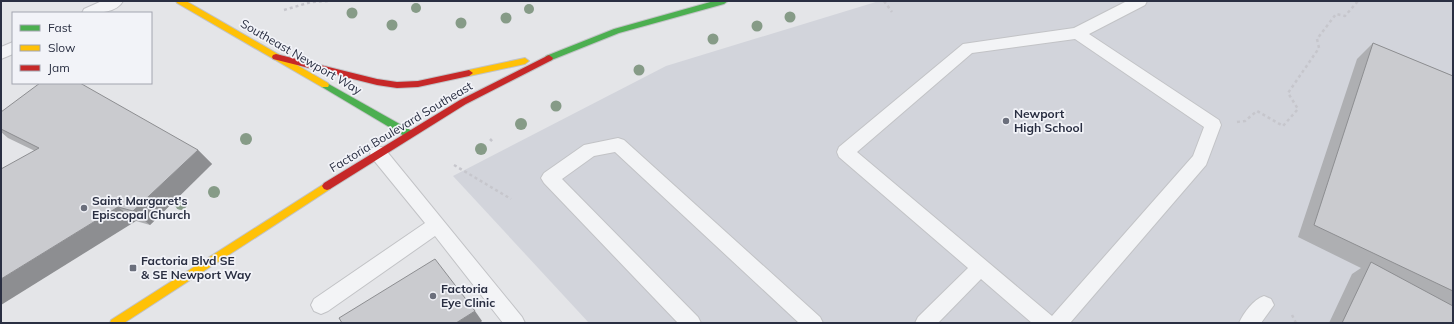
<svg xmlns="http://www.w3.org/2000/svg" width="1454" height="324" font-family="Mulish,sans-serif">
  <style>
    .built { fill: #d2d4db }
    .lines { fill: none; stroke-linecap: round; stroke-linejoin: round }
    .lane-casing { stroke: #c2c3c6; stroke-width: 2 }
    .fast-casing { stroke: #c2c3c6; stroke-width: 2 }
    .slow-casing { stroke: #c2c3c6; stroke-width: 2 }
    .jam-casing { stroke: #c2c3c6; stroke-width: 2 }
    .path { stroke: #c6c6cc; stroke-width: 2.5; stroke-dasharray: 3 3; stroke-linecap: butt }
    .lane { fill: #f3f4f6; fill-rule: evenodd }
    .fast { fill: #4caf50; fill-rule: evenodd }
    .slow { fill: #ffc107; fill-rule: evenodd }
    .jam { fill: #c62828; fill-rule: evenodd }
    .tree { fill: #869b87 }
    .wall { fill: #aeafb2 }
    .shaded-wall { fill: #8d8e91 }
    .building { fill: #cacbcf; stroke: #8d8e91 }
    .poi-dot { fill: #6b6f7c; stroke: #f2f3f8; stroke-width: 1.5 }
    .labels { text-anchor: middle; stroke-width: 3.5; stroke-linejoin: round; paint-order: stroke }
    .street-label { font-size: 12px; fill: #2a2f42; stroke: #f2f3f8 }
    .poi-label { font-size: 12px; font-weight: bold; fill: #2a2f42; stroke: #f2f3f8; text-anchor: start }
  </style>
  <rect width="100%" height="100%" fill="#e4e5e8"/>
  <path class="built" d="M 879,1 L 1453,1 L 1453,323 L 589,323 L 453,176 L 666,66 Z"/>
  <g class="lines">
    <g class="lane-casing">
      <g id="lane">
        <path d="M 102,1 L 123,1 C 116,14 95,13 82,13 L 84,9 Z"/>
        <path d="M 1127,1 L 1147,1 L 1145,5 L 1089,34 L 1219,120 L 1221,125 L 1206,165 L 1070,323 L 1032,323 L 981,279 L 938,323 L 915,323 L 918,317 L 968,268 L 839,157 L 837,152 L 839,147 L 963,44 L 1074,28 ZM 1075,39 L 1204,127 L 1193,156 L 1052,316 L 857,152 L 972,53 Z"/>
        <path d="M 13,42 L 13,54 L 1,59 L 1,47 Z"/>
        <path d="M 618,138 L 624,140 L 820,317 L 823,323 L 799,323 L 615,152 L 594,156 L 562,179 L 698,317 L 701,323 L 678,323 L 544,183 L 541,178 L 544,173 L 584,145 Z"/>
        <path d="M 378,146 L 384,148 L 522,317 L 525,323 L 503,323 L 435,236 L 328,311 L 321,314 L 314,311 L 311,305 L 314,299 L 425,223 L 372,158 L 370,153 L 372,148 Z"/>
        <path d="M 1264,296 L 1271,299 L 1274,305 L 1261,323 L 1239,323 C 1244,312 1253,300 1264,296 Z"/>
      </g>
    </g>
    <g class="fast-casing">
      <g id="fast">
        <path d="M 714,1 L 728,1 L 724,4 L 619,33 L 549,61 L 545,58 L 546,56 L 614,29 Z"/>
        <path d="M 325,82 L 412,131 L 413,134 L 412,137 L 406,137 L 322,87 L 321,85 Z"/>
      </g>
    </g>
    <g class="slow-casing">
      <g id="slow">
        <path d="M 176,1 L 186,1 L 328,83 L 329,85 L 328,87 L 322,87 L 177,3 Z"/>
        <path d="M 525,58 L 529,61 L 525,64 L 469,76 L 465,73 L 469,70 Z"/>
        <path d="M 327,182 L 330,183 L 332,186 L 330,189 L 124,323 L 110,323 L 111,320 Z"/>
      </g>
    </g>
    <g class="jam-casing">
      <g id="jam">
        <path d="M 276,54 L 377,79 L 397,82 L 418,81 L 469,70 L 473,73 L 469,76 L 418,87 L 397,88 L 377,85 L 273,59 L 272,57 L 273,55 Z"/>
        <path d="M 549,55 L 553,58 L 552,60 L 466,104 L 330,189 L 327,190 L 324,189 L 322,186 L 324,183 L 460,100 Z"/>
      </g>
    </g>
    <g class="path">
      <path d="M 884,1 L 892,12"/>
      <path d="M 284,10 L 311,2 L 328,1"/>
      <path d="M 1237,122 L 1245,121 L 1257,111 L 1283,126 L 1298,109 L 1288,93 L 1319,48 L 1317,39 L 1336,14 L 1345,16 L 1358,1"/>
      <path d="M 490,139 L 494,143"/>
      <path d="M 454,165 L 511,199"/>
      <path d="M 1292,315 L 1296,323"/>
    </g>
    <use href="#lane" class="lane"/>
    <use href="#fast" class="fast"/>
    <use href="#slow" class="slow"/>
    <use href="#jam" class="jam"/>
  </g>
  <g class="tree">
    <circle cx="416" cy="8" r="5"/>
    <circle cx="529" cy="9" r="5"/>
    <circle cx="352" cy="13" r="5.5"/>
    <circle cx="790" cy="17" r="5.5"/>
    <circle cx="506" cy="18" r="5.5"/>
    <circle cx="461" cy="23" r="5.5"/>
    <circle cx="392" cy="25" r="5.5"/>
    <circle cx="757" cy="26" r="5.5"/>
    <circle cx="713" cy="39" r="5.5"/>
    <circle cx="639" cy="70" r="5.5"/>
    <circle cx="556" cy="106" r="5.5"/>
    <circle cx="521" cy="124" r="6"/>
    <circle cx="246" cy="139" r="6"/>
    <circle cx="481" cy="149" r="6"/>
    <circle cx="214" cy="192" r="6"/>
    <circle cx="181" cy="204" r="6"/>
  </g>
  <g class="wall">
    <path d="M 1373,43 L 1453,76 L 1453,323 L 1329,323 L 1352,274 L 1361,268 L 1298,237 L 1357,59 Z"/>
    <path d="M 1,112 L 198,150 L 212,164 L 150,225 L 136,221 L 35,151 L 8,138 L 1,132 Z"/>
  </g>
  <g class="shaded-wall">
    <path d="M 198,150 L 212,164 L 150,225 L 133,211 Z"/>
    <path d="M 118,207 L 136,221 L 1,305 L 1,279 Z"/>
    <path d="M 475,311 L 482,321 L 480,323 L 456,323 Z"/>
  </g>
  <g class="building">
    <path d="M 1373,43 L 1453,76 L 1453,291 L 1314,225 Z"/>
    <path d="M 40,83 L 80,83 L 198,150 L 133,211 L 118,207 L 1,279 L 1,169 L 39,148 L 1,129 L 1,112 Z"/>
    <path d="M 435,259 L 475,311 L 456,323 L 342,323 L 339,318 Z"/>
    <path d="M 1371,262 L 1453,306 L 1453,323 L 1342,323 Z"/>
  </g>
  <g class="poi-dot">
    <circle cx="1006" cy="121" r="4"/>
    <circle cx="84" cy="208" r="4"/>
    <rect x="129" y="264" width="8" height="8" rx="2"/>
    <circle cx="433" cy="296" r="4"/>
  </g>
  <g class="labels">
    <g class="street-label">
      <text transform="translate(301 57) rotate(30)" y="4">Southeast Newport Way</text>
      <text transform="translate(401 127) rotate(-31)" y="4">Factoria Boulevard Southeast</text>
    </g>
    <g class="poi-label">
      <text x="1014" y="118">Newport<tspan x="1014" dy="14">High School</tspan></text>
      <text x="92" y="205">Saint Margaret's<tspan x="92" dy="14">Episcopal Church</tspan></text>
      <text x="141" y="265">Factoria Blvd SE<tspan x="141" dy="14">&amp; SE Newport Way</tspan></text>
      <text x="441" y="293">Factoria<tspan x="441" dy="14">Eye Clinic</tspan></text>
    </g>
  </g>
  <rect width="1454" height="324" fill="none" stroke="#2a2f42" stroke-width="4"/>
  <rect x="12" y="12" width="140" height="72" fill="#f2f3f8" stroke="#a2a5af"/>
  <rect x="20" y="25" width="20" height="6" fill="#4caf50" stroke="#a2a5af"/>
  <text x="48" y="32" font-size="12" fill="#2a2f42">Fast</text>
  <rect x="20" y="45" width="20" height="6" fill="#ffc107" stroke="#a2a5af"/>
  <text x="48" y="52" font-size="12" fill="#2a2f42">Slow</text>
  <rect x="20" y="65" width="20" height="6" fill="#c62828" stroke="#a2a5af"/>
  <text x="48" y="72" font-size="12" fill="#2a2f42">Jam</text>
</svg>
